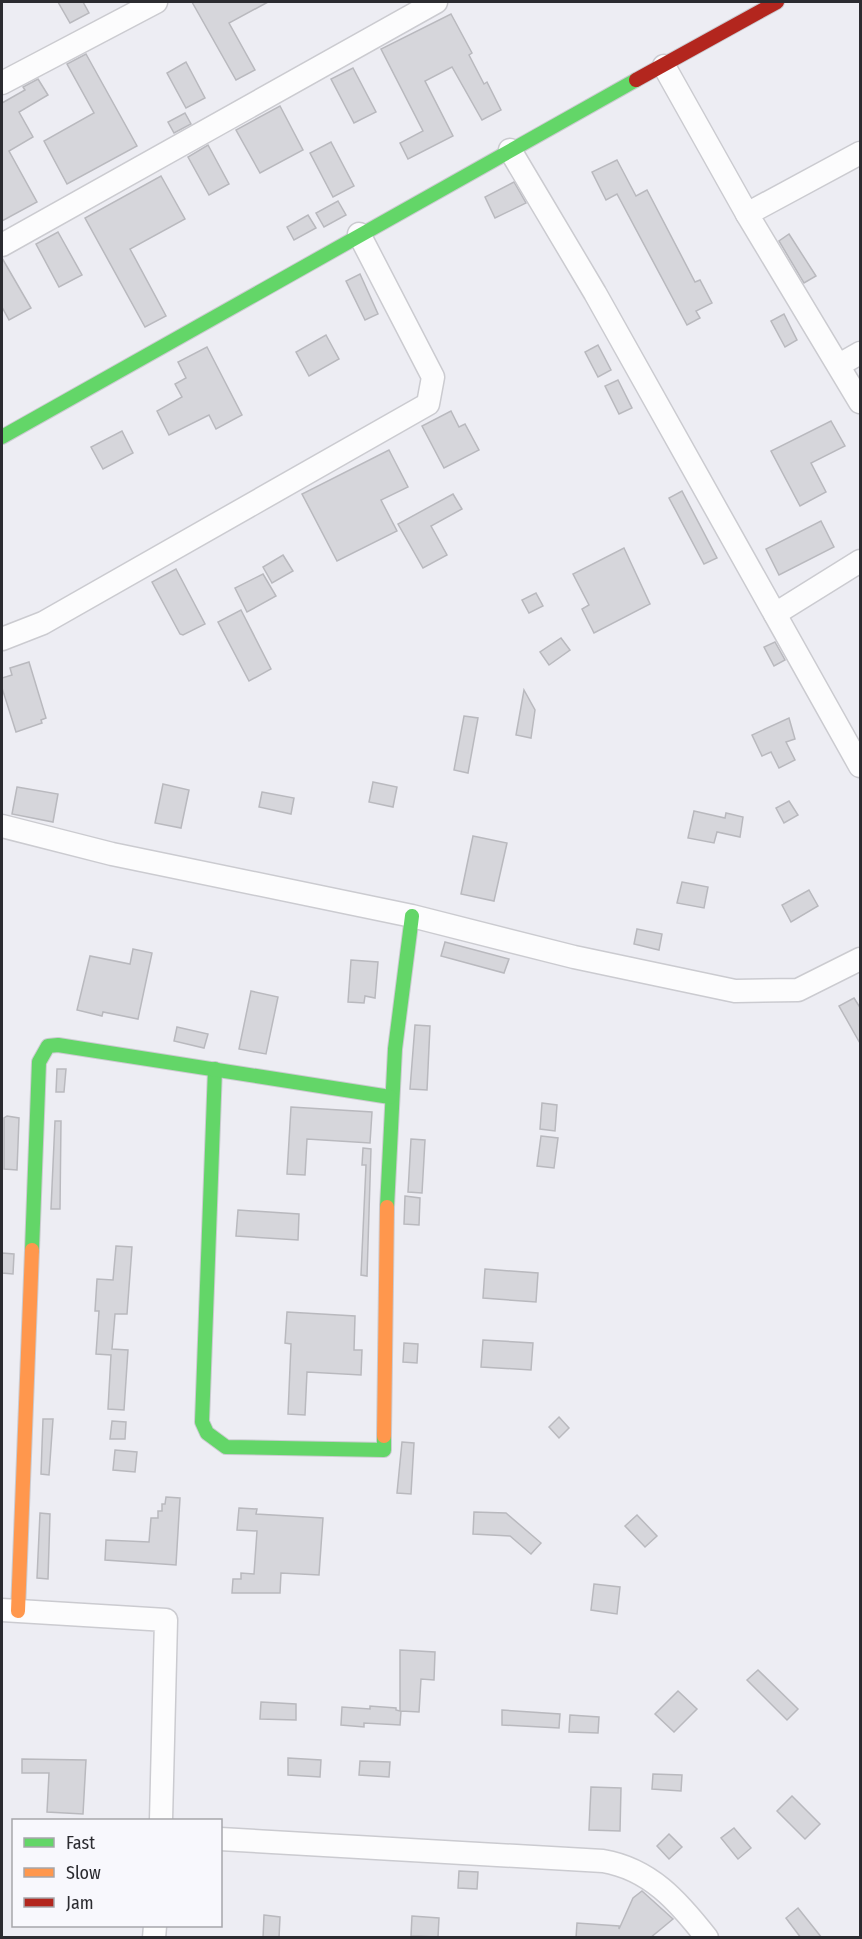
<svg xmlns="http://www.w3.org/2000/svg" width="862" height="1939" font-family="'Fira Sans Condensed',sans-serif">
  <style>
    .building { fill: #d6d6db; stroke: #b9b9be; stroke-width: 1.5 }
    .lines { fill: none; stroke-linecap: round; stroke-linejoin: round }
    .street-casing { stroke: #cbcbd0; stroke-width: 25 }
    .fast-casing { stroke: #cbcbd0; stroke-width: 16 }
    .slow-casing { stroke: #cbcbd0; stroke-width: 16 }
    .jam-casing { stroke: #cbcbd0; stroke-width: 16 }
    .street { stroke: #fcfcfd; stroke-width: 22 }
    .fast { stroke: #63d668; stroke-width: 14 }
    .slow { stroke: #ff974d; stroke-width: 14 }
    .jam { stroke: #b3261e; stroke-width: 14 }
  </style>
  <rect width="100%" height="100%" fill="#ededf3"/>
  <g class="building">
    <path d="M 58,2 L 83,2 L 89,13 L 70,23 Z"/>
    <path d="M 192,2 L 268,2 L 229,23 L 255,70 L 236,80 Z"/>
    <path d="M 451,14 L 472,53 L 469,55 L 484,84 L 487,82 L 501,110 L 482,120 L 452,67 L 425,81 L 453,136 L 408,159 L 400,143 L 423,131 L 381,49 Z"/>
    <path d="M 86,54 L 137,146 L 67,184 L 44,141 L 94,113 L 67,64 Z"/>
    <path d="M 186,62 L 205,98 L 186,108 L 167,73 Z"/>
    <path d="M 353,68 L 376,112 L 354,123 L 331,79 Z"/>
    <path d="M 38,79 L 48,95 L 19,112 L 33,137 L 9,151 L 37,202 L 2,221 L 2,103 L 25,90 L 23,87 Z"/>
    <path d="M 280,106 L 303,150 L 260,173 L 236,130 Z"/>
    <path d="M 185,113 L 191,124 L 174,133 L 168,122 Z"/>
    <path d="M 331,142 L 354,186 L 333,197 L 310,153 Z"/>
    <path d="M 208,145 L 229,184 L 209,195 L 188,157 Z"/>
    <path d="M 617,160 L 636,196 L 647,190 L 695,282 L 700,280 L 712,303 L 696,311 L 700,318 L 687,325 L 617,194 L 606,200 L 592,172 Z"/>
    <path d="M 161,176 L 185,219 L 130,249 L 166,316 L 145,327 L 85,218 Z"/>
    <path d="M 514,182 L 526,203 L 495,218 L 485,197 Z"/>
    <path d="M 338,201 L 346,215 L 324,227 L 316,213 Z"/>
    <path d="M 308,215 L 316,228 L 294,240 L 287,227 Z"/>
    <path d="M 58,232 L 82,275 L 59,287 L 36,244 Z"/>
    <path d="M 789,234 L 816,276 L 804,283 L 779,241 Z"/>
    <path d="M 2,258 L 31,308 L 9,320 L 2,307 Z"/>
    <path d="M 360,274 L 378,314 L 365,320 L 346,281 Z"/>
    <path d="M 784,314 L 797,340 L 785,347 L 771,321 Z"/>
    <path d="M 326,335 L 339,359 L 309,376 L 296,352 Z"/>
    <path d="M 598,345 L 611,370 L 598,377 L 585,352 Z"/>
    <path d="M 207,347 L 242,415 L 216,429 L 209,415 L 169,435 L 157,411 L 182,397 L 175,384 L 186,378 L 178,362 Z"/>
    <path d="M 618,380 L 632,408 L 619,414 L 605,386 Z"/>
    <path d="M 451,411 L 459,427 L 465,424 L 479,450 L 444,468 L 422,426 Z"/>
    <path d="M 831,421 L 845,446 L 811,463 L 826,492 L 800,506 L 771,451 Z"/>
    <path d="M 122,431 L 133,453 L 103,469 L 91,447 Z"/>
    <path d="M 389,450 L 408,487 L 381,500 L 397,531 L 337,561 L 302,494 Z"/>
    <path d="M 682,491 L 717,558 L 704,564 L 669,498 Z"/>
    <path d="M 453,494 L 462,509 L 431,526 L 447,555 L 423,568 L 398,524 Z"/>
    <path d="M 821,521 L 834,547 L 779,575 L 766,549 Z"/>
    <path d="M 624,548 L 650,604 L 594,633 L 582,609 L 589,605 L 573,574 Z"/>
    <path d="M 283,555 L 293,571 L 272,583 L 263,567 Z"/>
    <path d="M 176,569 L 205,624 L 183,635 L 180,634 L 152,582 Z"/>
    <path d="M 263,574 L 276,596 L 247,612 L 235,588 Z"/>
    <path d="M 536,593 L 543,606 L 529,613 L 522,600 Z"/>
    <path d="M 241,610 L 271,669 L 249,681 L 218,622 Z"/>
    <path d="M 561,638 L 570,650 L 549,665 L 540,652 Z"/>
    <path d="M 775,642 L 785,660 L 774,666 L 764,647 Z"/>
    <path d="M 29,662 L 46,718 L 41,720 L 42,723 L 16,732 L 2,688 L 2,678 L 12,675 L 10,668 Z"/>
    <path d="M 524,690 L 535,710 L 531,738 L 516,735 Z"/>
    <path d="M 464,716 L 478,718 L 468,773 L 454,770 Z"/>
    <path d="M 789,718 L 795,739 L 786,742 L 795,760 L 779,768 L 771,752 L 762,756 L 752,735 Z"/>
    <path d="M 373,782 L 397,787 L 393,807 L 369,802 Z"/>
    <path d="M 163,784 L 189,790 L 181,828 L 155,823 Z"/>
    <path d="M 17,787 L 58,794 L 53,822 L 12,814 Z"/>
    <path d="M 262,792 L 294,798 L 291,814 L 259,807 Z"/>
    <path d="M 789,801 L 798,815 L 784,823 L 776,808 Z"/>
    <path d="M 694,811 L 725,818 L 726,813 L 743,817 L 740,837 L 717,832 L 714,843 L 688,838 Z"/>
    <path d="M 473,836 L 507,843 L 494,901 L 461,894 Z"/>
    <path d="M 682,882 L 708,887 L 704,908 L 677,903 Z"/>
    <path d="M 809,890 L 818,906 L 791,922 L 782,905 Z"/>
    <path d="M 637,929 L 662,934 L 659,950 L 634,944 Z"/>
    <path d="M 445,942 L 509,959 L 504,973 L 441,956 Z"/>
    <path d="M 133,949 L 152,953 L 138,1019 L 103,1012 L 102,1016 L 77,1010 L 90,956 L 130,964 Z"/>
    <path d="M 351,960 L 378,962 L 375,998 L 365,996 L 364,1003 L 348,1002 Z"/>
    <path d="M 251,991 L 278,997 L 266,1054 L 239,1049 Z"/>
    <path d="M 854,998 L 861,1009 L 861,1045 L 839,1006 Z"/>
    <path d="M 415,1025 L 430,1026 L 427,1090 L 410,1089 Z"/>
    <path d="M 177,1027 L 208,1034 L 204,1048 L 174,1041 Z"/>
    <path d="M 57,1069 L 66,1069 L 64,1092 L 56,1092 Z"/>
    <path d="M 542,1103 L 557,1105 L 555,1131 L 540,1129 Z"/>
    <path d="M 291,1107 L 372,1112 L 370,1143 L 307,1139 L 305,1175 L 287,1174 Z"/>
    <path d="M 7,1116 L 19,1118 L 17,1170 L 4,1169 L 4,1118 Z"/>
    <path d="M 55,1121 L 61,1121 L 60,1209 L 51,1209 Z"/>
    <path d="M 541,1136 L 558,1138 L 554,1168 L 537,1166 Z"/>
    <path d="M 411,1139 L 425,1140 L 422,1193 L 408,1192 Z"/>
    <path d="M 363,1148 L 371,1149 L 367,1276 L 361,1275 L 366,1165 L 362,1165 Z"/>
    <path d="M 405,1196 L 420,1198 L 419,1225 L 404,1224 Z"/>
    <path d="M 238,1210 L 299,1214 L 298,1240 L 236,1236 Z"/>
    <path d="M 116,1246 L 132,1247 L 127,1314 L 115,1314 L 112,1349 L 128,1350 L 124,1410 L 108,1409 L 111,1355 L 96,1354 L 99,1311 L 95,1311 L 97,1279 L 113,1280 Z"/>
    <path d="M 2,1253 L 14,1254 L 13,1274 L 2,1273 Z"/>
    <path d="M 485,1269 L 538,1273 L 536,1302 L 483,1298 Z"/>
    <path d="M 287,1312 L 355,1316 L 354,1350 L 362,1350 L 361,1375 L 307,1372 L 305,1415 L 288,1414 L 291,1344 L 285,1343 Z"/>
    <path d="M 483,1340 L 533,1343 L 531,1370 L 481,1367 Z"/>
    <path d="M 404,1343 L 418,1344 L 417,1363 L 403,1362 Z"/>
    <path d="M 559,1417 L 569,1428 L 559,1438 L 549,1427 Z"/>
    <path d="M 43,1419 L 53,1419 L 49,1475 L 41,1474 Z"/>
    <path d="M 112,1421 L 126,1422 L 125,1439 L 110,1439 Z"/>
    <path d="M 402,1442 L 414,1443 L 411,1494 L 397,1493 Z"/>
    <path d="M 115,1450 L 137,1452 L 135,1472 L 113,1470 Z"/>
    <path d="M 166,1497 L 180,1498 L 176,1565 L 105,1560 L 106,1540 L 149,1542 L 151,1518 L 158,1518 L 158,1511 L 162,1511 L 162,1504 L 165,1504 Z"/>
    <path d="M 239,1508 L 257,1509 L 256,1514 L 323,1518 L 319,1575 L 281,1573 L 280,1593 L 232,1593 L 233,1579 L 241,1579 L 241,1573 L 254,1574 L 257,1531 L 237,1530 Z"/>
    <path d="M 474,1512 L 506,1513 L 541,1543 L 531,1554 L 510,1536 L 473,1534 Z"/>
    <path d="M 40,1513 L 50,1514 L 48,1579 L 37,1578 Z"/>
    <path d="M 637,1515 L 657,1536 L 645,1547 L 625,1526 Z"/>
    <path d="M 594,1584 L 620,1587 L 617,1614 L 591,1610 Z"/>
    <path d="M 400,1650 L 435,1652 L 434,1680 L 421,1679 L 419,1712 L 401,1711 L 400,1725 L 364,1723 L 364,1727 L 341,1725 L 342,1707 L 370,1709 L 370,1706 L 396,1708 L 396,1710 L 400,1711 Z"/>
    <path d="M 758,1670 L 798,1709 L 787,1720 L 747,1680 Z"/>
    <path d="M 678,1691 L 697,1709 L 674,1732 L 655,1714 Z"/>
    <path d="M 261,1702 L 296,1704 L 296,1720 L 260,1719 Z"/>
    <path d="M 502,1710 L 560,1714 L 559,1728 L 502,1725 Z"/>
    <path d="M 570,1715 L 599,1717 L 598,1733 L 569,1732 Z"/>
    <path d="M 288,1758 L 321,1760 L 320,1777 L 288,1775 Z"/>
    <path d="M 22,1759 L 86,1760 L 83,1814 L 47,1812 L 49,1773 L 22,1773 Z"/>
    <path d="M 360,1761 L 390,1762 L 389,1777 L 359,1775 Z"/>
    <path d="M 653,1774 L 682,1775 L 681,1791 L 652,1789 Z"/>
    <path d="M 591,1787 L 621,1788 L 620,1831 L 589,1830 Z"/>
    <path d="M 792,1796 L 820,1824 L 805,1839 L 777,1811 Z"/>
    <path d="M 734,1828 L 751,1848 L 738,1859 L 721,1838 Z"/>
    <path d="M 669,1834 L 682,1847 L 669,1859 L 657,1846 Z"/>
    <path d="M 459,1871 L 478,1872 L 477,1889 L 458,1888 Z"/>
    <path d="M 642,1891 L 673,1919 L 650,1938 L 576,1938 L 577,1923 L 619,1926 L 619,1929 L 633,1898 Z"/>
    <path d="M 798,1908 L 822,1938 L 801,1938 L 786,1918 Z"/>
    <path d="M 264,1915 L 280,1917 L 279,1938 L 263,1938 Z"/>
    <path d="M 412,1916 L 439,1918 L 438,1937 L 411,1936 Z"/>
  </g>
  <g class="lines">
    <g class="street-casing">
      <g id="street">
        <path d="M 664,66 L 747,214 L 860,402"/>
        <path d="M 2,83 L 156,2"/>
        <path d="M 510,150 L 595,293 L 860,766"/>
        <path d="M 747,214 L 860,153"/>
        <path d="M 2,245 L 436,2"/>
        <path d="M 839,365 L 860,353"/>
        <path d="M 775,614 L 860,561"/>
        <path d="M 2,639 L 43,623 L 428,404 L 433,377 L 359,234"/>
        <path d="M 2,826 L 112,854 L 412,916 L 574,957 L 735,991 L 798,990 L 860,959"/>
        <path d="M 2,1610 L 166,1620 L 161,1820"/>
        <path d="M 220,1839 L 603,1861 C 650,1869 678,1901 707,1938"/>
        <path d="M 154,1938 L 155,1926"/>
      </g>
    </g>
    <g class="fast-casing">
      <g id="fast">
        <path d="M 2,437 L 636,80"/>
        <path d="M 215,1069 L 202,1422 L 207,1433 L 226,1447 L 384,1450 L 384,1436"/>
        <path d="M 387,1207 L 395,1049 L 412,916"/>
        <path d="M 32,1250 L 39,1062 L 48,1046 L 58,1045 L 390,1097"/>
      </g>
    </g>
    <g class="slow-casing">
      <g id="slow">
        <path d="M 384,1436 L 387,1207"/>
        <path d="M 18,1611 L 32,1250"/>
      </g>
    </g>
    <g class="jam-casing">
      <path id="jam" d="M 636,80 L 777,2"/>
    </g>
    <use href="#street" class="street"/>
    <use href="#fast" class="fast"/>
    <use href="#slow" class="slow"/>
    <use href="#jam" class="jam"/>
  </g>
  <rect width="862" height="1939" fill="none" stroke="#2b2b30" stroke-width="6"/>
  <rect x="12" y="1819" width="210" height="108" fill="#f8f8fd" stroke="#a6a6ab" stroke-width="1.5"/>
  <rect x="24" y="1838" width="30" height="9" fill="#63d668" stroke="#a6a6ab" stroke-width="1.5"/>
  <text x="66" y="1849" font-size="18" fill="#2b2b30">Fast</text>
  <rect x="24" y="1868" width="30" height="9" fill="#ff974d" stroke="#a6a6ab" stroke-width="1.5"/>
  <text x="66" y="1879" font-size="18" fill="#2b2b30">Slow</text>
  <rect x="24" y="1898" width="30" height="9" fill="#b3261e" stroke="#a6a6ab" stroke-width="1.5"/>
  <text x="66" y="1909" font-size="18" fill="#2b2b30">Jam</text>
</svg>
